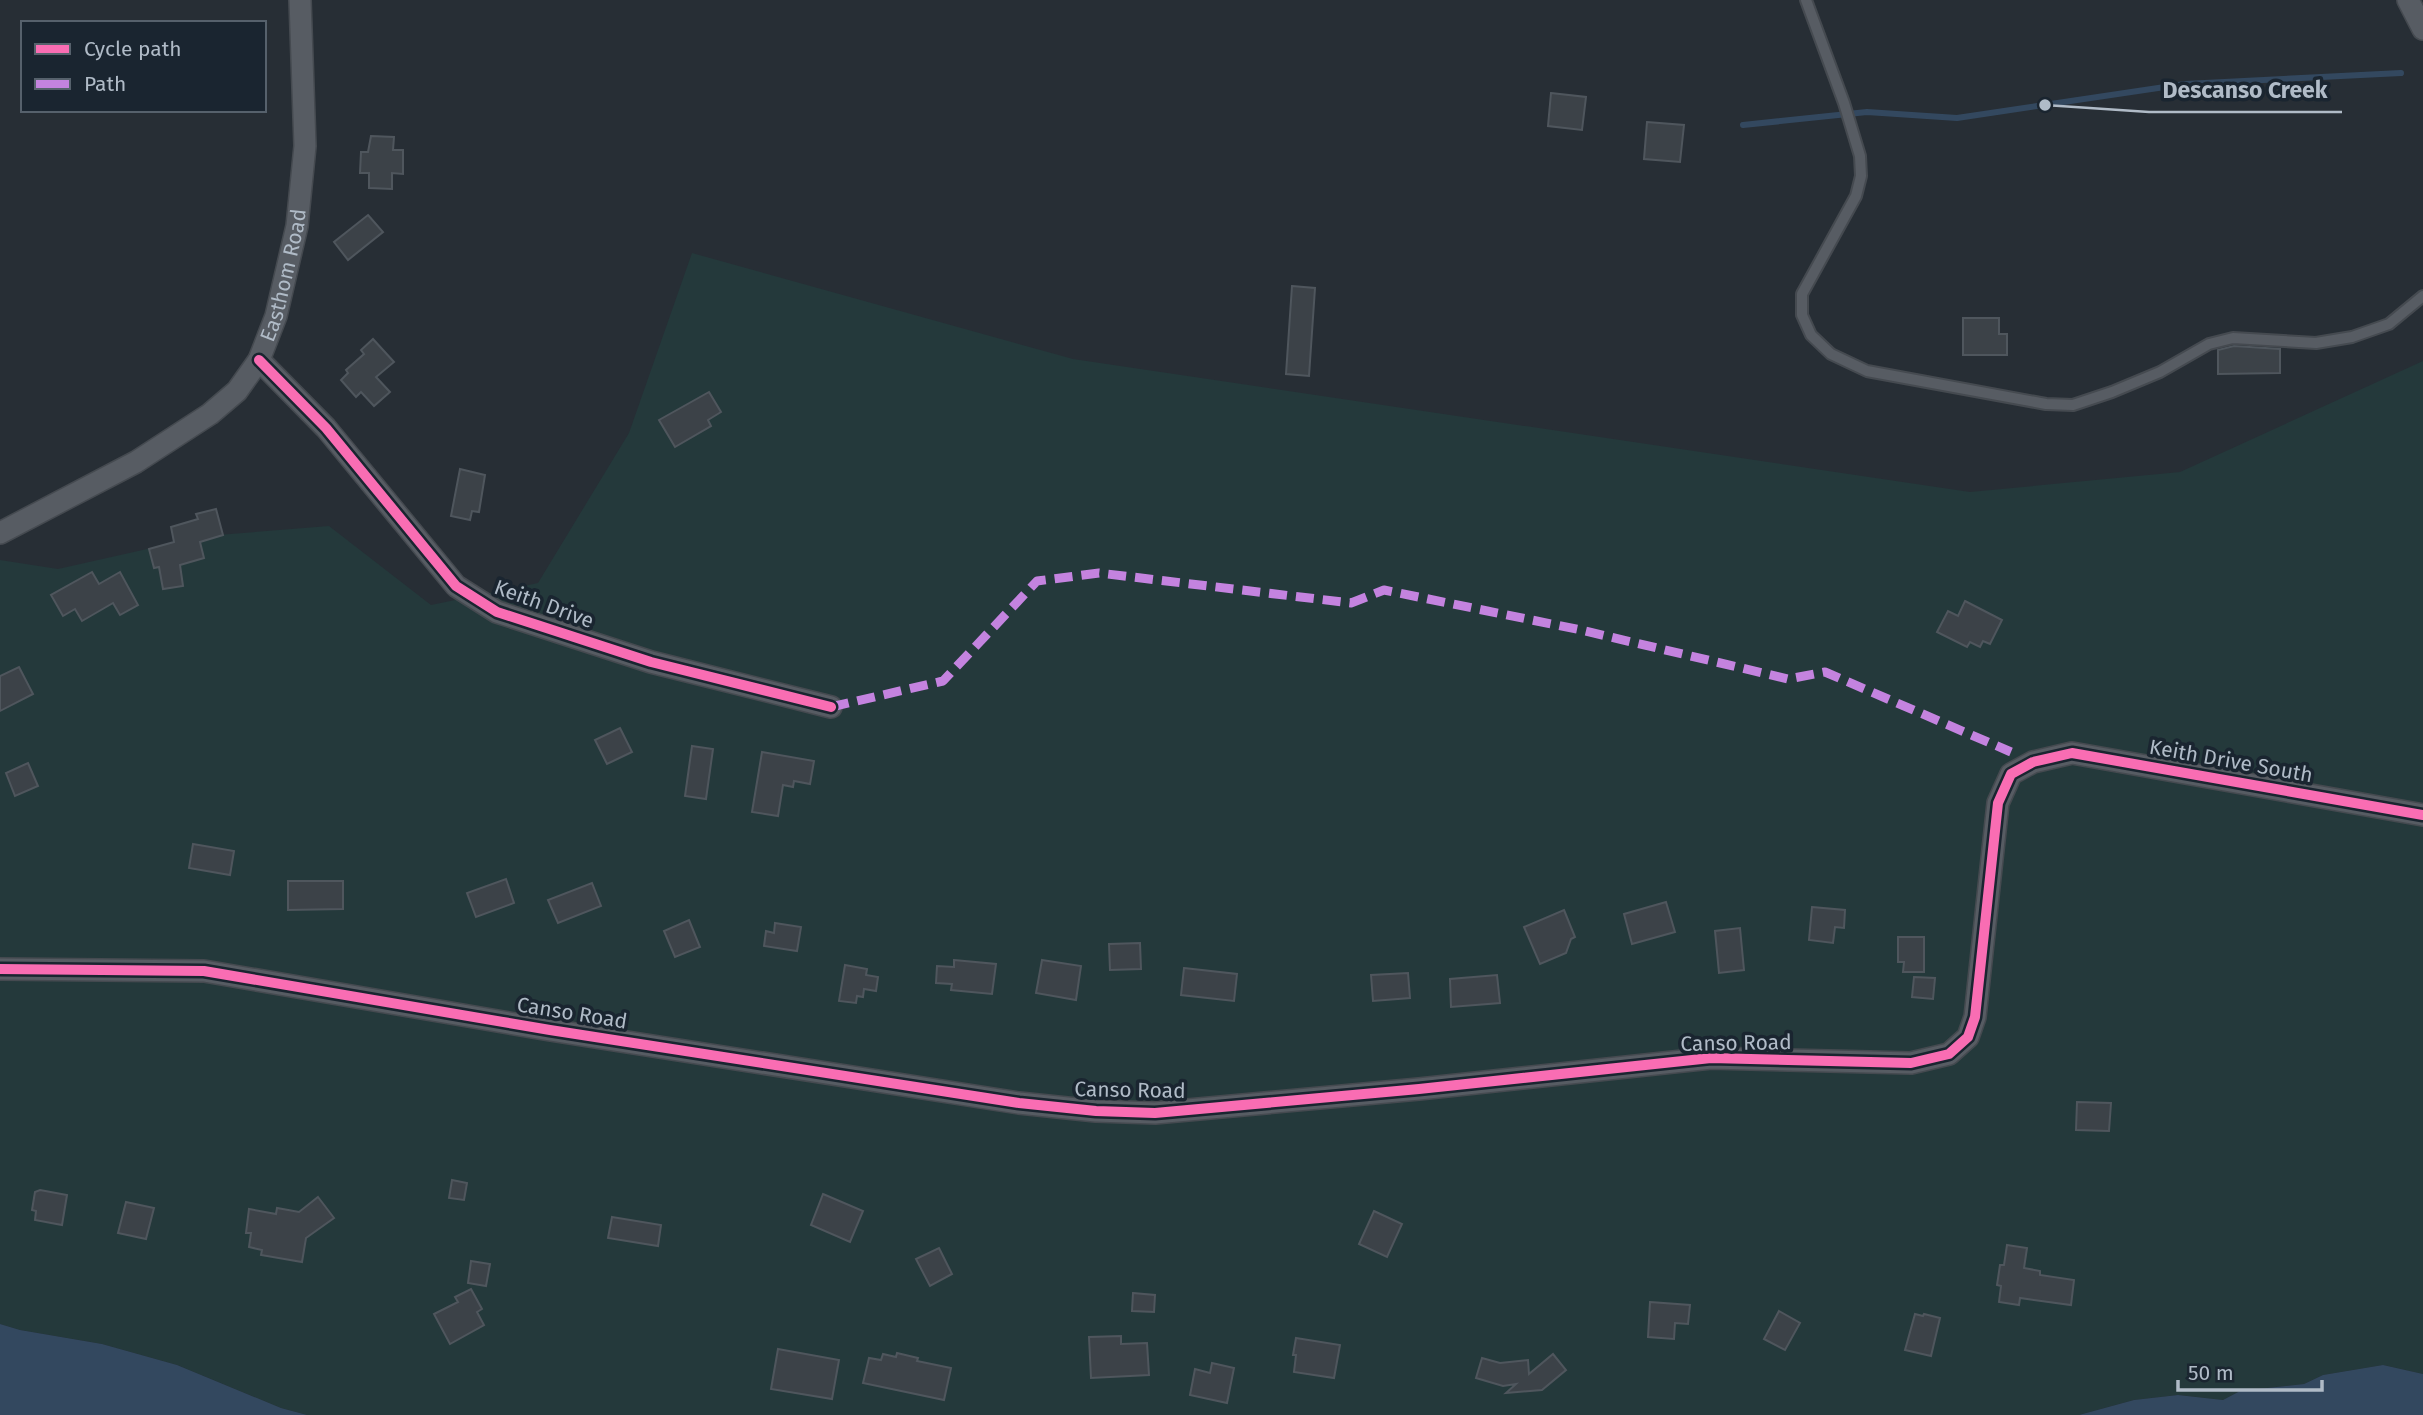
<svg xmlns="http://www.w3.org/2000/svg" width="2423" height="1415" font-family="'Fira Sans',sans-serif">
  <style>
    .green { fill: #24393b }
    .water { fill: #33485f }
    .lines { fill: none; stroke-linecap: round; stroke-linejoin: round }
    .stream { stroke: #33485f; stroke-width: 6 }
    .building { fill: #3c4248; stroke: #4f565d; stroke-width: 2 }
    .service-casing { stroke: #454a50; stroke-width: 14 }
    .minor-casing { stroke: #454a50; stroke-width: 24 }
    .service { stroke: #575c63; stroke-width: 10 }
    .minor { stroke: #575c63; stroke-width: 21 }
    .quiet { stroke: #c483df; stroke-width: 9; stroke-dasharray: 18 9; stroke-linecap: butt }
    .cycleway-casing { stroke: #1a2530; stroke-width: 15 }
    .cycleway { stroke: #f96db3; stroke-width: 10 }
    .labels { text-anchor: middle; stroke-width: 7; stroke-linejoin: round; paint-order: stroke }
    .street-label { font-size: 21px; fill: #b0bbc7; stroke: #1a2530 }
    .leader { fill: none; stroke: #b0bbc7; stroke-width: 2.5 }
    .callout-dot { fill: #b0bbc7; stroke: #1a2530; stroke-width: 2.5 }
    .callout-label { font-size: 23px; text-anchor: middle; font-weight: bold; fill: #b0bbc7; stroke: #1a2530; stroke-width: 7; stroke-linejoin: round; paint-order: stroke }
  </style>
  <rect width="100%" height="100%" fill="#272e35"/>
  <path class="green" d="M 692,253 L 1073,359 L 1970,492 L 2180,472 L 2423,361 L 2423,1374 L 2383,1365 L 2323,1375 L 2304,1384 L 2240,1391 L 2223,1400 L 2178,1395 L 2134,1400 L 2079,1415 L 307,1415 L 281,1408 L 177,1365 L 102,1344 L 20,1330 L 0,1324 L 0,560 L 58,569 L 205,536 L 329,526 L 431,605 L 538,583 L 629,433 Z"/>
  <g class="water">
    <path d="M 0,1324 L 20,1330 L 102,1344 L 177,1365 L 281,1408 L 307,1415 L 0,1415 Z"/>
    <path d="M 2383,1365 L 2423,1374 L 2423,1415 L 2079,1415 L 2134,1400 L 2178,1395 L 2223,1400 L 2240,1391 L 2304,1384 L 2323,1375 Z"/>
  </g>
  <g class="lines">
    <path class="stream" d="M 1743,125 L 1867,112 L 1957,118 L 2185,84 L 2401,73"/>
  </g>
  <g class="building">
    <path d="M 1551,93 L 1586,97 L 1582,130 L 1548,126 Z"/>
    <path d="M 1647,122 L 1684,125 L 1680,162 L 1644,159 Z"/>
    <path d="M 371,136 L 394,137 L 393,150 L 403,150 L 403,174 L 392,173 L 392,189 L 369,188 L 369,173 L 360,173 L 361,152 L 368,152 Z"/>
    <path d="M 368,215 L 383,232 L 348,260 L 334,242 Z"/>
    <path d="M 1292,286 L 1315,288 L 1309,376 L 1286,374 Z"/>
    <path d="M 1963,318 L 1999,318 L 1999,334 L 2007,334 L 2007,355 L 1963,355 Z"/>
    <path d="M 373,339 L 394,362 L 376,377 L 390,392 L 374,406 L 361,392 L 356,397 L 341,380 L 348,373 L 346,370 L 364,354 L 361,350 Z"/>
    <path d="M 2234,346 L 2280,349 L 2280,373 L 2218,374 L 2218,350 Z"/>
    <path d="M 709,392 L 721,412 L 708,420 L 711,426 L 675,447 L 659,420 Z"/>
    <path d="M 460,469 L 485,475 L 479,512 L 472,511 L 470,520 L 451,516 Z"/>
    <path d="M 216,509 L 223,535 L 200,542 L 204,558 L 180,565 L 183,586 L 163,589 L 159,567 L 154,568 L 149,549 L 174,542 L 171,527 L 198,519 L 196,514 Z"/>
    <path d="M 92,572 L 99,584 L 120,572 L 138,605 L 120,615 L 113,603 L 82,621 L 75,609 L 63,616 L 51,595 Z"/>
    <path d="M 1965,601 L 2002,620 L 1990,644 L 1983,641 L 1980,647 L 1970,642 L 1967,647 L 1937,632 L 1948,611 L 1958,616 Z"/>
    <path d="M 19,667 L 33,694 L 0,711 L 0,676 Z"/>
    <path d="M 620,728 L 632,752 L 607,764 L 595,740 Z"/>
    <path d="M 692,746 L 713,749 L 706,799 L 685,796 Z"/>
    <path d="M 762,752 L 814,761 L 810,784 L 794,781 L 793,787 L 783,785 L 778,816 L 752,812 Z"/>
    <path d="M 28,763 L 38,786 L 15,796 L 6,773 Z"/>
    <path d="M 193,844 L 234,851 L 230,875 L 189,868 Z"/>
    <path d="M 506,879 L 514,903 L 476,917 L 467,893 Z"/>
    <path d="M 288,881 L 343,881 L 343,909 L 288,910 Z"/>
    <path d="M 592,883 L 601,906 L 558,923 L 548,900 Z"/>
    <path d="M 1666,902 L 1675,932 L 1632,944 L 1624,914 Z"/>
    <path d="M 1812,907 L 1845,910 L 1844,928 L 1835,927 L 1833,943 L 1809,940 Z"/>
    <path d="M 1564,910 L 1575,937 L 1571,939 L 1566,953 L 1540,964 L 1524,927 Z"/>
    <path d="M 689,920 L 700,947 L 675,957 L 664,931 Z"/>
    <path d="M 775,923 L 801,927 L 797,951 L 764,946 L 766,931 L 774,933 Z"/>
    <path d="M 1740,928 L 1744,970 L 1719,973 L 1715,931 Z"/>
    <path d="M 1898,937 L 1924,937 L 1924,972 L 1903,972 L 1904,962 L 1898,962 Z"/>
    <path d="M 1140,943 L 1141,969 L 1110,970 L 1109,944 Z"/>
    <path d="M 954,960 L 996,964 L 992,994 L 951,990 L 952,984 L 936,983 L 937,966 L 954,967 Z"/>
    <path d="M 1042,960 L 1081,966 L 1076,1000 L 1036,993 Z"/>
    <path d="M 845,965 L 867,969 L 866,975 L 878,977 L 876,991 L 864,989 L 863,997 L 857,996 L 856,1003 L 839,1001 Z"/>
    <path d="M 1184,968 L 1237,974 L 1234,1001 L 1181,995 Z"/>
    <path d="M 1408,973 L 1410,998 L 1373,1001 L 1371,975 Z"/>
    <path d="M 1497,975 L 1500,1003 L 1451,1007 L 1450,979 Z"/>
    <path d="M 1914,977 L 1935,978 L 1933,999 L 1912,997 Z"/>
    <path d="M 2077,1102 L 2111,1103 L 2109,1131 L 2076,1130 Z"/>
    <path d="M 452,1180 L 467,1183 L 464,1200 L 449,1198 Z"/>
    <path d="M 40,1190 L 67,1195 L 62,1225 L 35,1220 L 36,1211 L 32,1210 L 35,1192 Z"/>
    <path d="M 823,1194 L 863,1211 L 850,1242 L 811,1225 Z"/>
    <path d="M 318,1197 L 334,1218 L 306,1238 L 302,1262 L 261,1255 L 262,1250 L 249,1247 L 251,1233 L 246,1233 L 249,1209 L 276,1214 L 277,1208 L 299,1212 Z"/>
    <path d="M 126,1202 L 154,1208 L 146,1239 L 118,1233 Z"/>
    <path d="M 1374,1211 L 1402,1224 L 1387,1257 L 1359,1244 Z"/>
    <path d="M 612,1217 L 661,1225 L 658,1246 L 608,1238 Z"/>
    <path d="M 2007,1245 L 2027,1248 L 2024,1268 L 2040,1271 L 2040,1275 L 2074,1280 L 2071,1305 L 2020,1298 L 2019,1305 L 1999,1302 L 2001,1286 L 1997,1285 L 2000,1265 L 2004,1265 Z"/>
    <path d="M 939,1248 L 952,1274 L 930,1286 L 916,1259 Z"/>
    <path d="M 471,1261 L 490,1264 L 486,1286 L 468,1283 Z"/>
    <path d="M 471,1289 L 482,1309 L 477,1312 L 484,1325 L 450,1344 L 434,1314 L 458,1302 L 455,1297 Z"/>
    <path d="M 1133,1293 L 1155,1295 L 1154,1312 L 1132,1311 Z"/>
    <path d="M 1650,1302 L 1690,1305 L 1688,1324 L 1675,1323 L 1674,1339 L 1648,1337 Z"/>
    <path d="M 1779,1311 L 1800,1323 L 1785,1350 L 1764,1339 Z"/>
    <path d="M 1915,1314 L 1923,1316 L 1924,1314 L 1940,1318 L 1931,1356 L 1905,1350 Z"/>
    <path d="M 1121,1336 L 1121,1344 L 1147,1343 L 1149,1375 L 1091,1378 L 1089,1337 Z"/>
    <path d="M 1296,1338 L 1340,1345 L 1334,1378 L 1294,1372 L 1296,1355 L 1293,1355 Z"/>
    <path d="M 778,1349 L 839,1360 L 832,1399 L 771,1389 Z"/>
    <path d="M 897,1353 L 918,1358 L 917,1361 L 951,1368 L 944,1400 L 863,1383 L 869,1358 L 881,1360 L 883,1354 L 896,1357 Z"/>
    <path d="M 1553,1354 L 1566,1370 L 1542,1390 L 1506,1393 L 1516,1384 L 1503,1386 L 1476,1378 L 1482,1358 L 1500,1363 L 1528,1360 L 1529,1374 Z"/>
    <path d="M 1212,1363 L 1234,1368 L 1227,1403 L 1190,1395 L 1195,1369 L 1210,1373 Z"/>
  </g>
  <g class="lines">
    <g class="service-casing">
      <path id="service" d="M 1806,0 L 1844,103 L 1860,156 L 1861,176 L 1856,196 L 1802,294 L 1802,315 L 1811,335 L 1831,354 L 1867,371 L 2046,404 L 2073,405 L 2112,392 L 2160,372 L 2209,344 L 2233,338 L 2316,343 L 2352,337 L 2389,324 L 2423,296"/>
    </g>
    <g class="minor-casing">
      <g id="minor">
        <path d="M 2408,0 L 2423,29"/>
        <path d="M 259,360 L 326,428 L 456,586 L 497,612 L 651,662 L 831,707"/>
        <path id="s1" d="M 0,533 L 136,462 L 210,414 L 237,391 L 259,360 L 276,316 L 297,226 L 305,146 L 300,0"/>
        <path d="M 0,969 L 204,971 L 550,1030 L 1019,1103 L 1096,1111 L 1155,1113 L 1419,1089 L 1711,1058 L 1911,1063 L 1949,1054 L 1968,1037 L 1975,1017 L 1998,803 L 2011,774 L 2033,762 L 2072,753 L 2423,815"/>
      </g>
    </g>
    <use href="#service" class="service"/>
    <use href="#minor" class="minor"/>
    <path class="quiet" d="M 831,707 L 943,681 L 1037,581 L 1099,573 L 1351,603 L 1384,590 L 1581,630 L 1788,679 L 1825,672 L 2011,752"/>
    <g class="cycleway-casing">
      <g id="cycleway">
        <path d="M 259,360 L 326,428 L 456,586 L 497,612 L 651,662 L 831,707"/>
        <path d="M 0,969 L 204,971 L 550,1030 L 1019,1103 L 1096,1111 L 1155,1113 L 1419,1089 L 1711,1058 L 1911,1063 L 1949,1054 L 1968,1037 L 1975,1017 L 1998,803 L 2011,774 L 2033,762 L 2072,753 L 2423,815"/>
      </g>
    </g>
    <use href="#cycleway" class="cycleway"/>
  </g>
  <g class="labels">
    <g class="street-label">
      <text dy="7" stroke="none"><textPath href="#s1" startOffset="404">Easthom Road</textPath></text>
      <text transform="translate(544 604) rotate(20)" y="7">Keith Drive</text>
      <text transform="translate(2231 761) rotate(10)" y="7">Keith Drive South</text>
      <text transform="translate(572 1013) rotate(9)" y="7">Canso Road</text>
      <text transform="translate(1736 1043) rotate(-1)" y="7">Canso Road</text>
      <text transform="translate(1130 1090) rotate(1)" y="7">Canso Road</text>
    </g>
  </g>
  <path class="leader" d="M2045 105L2149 112H2342"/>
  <circle class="callout-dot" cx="2045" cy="105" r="7"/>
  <g class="callout-label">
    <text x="2245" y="98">Descanso Creek</text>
  </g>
  <rect x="21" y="21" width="245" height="91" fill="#1a2530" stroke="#56616c" stroke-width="2"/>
  <rect x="35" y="44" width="35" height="10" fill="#f96db3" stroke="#56616c" stroke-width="2"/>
  <text x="84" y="56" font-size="21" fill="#b0bbc7">Cycle path</text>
  <rect x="35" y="79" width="35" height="10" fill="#c483df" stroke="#56616c" stroke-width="2"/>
  <text x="84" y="91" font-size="21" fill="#b0bbc7">Path</text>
  <path d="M2178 1380v10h144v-10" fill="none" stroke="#b0bbc7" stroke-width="3.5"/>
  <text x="2188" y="1380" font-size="21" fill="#b0bbc7" stroke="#1a2530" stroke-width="5" paint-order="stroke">50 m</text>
</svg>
